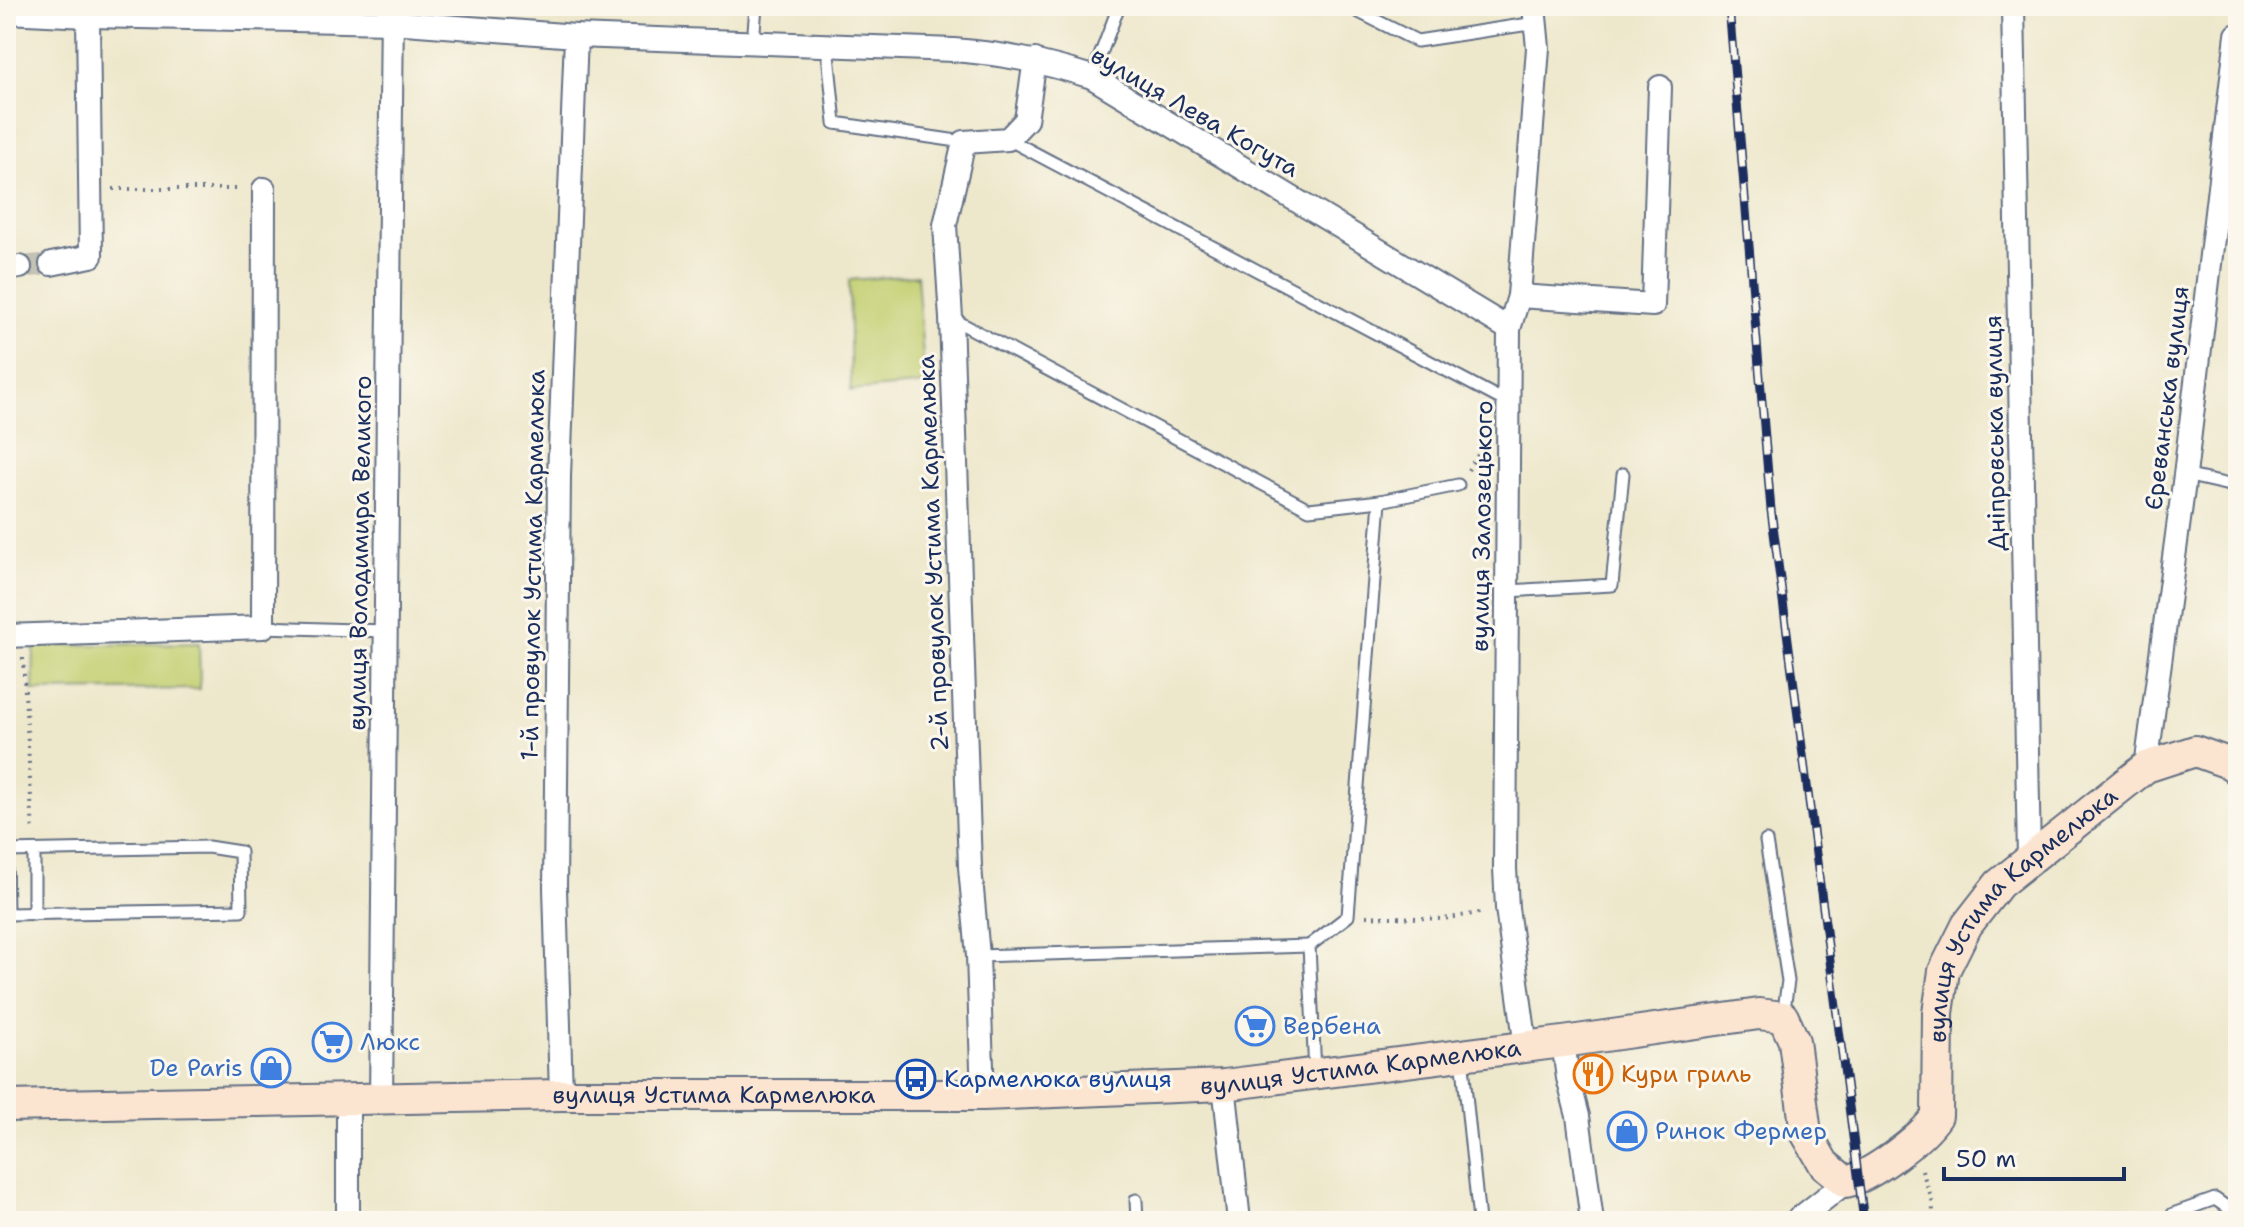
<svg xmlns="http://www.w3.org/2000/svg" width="2244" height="1227" font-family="'Shantell Sans',sans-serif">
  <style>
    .green { fill: #c2cf71; stroke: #6e7f68; stroke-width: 2 }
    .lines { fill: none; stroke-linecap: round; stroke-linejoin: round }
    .street-tunnel { stroke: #c3c2b5; stroke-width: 22; stroke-dasharray: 22 11; stroke-linecap: butt }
    .lane-casing { stroke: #646f84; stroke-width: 15 }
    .street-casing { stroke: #646f84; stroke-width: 26 }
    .secondary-casing { stroke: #646f84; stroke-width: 34 }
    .path { stroke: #646f84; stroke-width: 4; stroke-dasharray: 2 6; stroke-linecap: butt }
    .lane { stroke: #fff; stroke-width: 11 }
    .street { stroke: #fff; stroke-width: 22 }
    .secondary { stroke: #fce5d0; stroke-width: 30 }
    .rail-casing { stroke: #1b2f5e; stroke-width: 9 }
    .rail { stroke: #fbf7ec; stroke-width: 6; stroke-dasharray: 18; stroke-linecap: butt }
    .labels { text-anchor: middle; stroke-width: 6; stroke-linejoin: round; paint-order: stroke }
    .street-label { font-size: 24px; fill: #1b2f5e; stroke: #fbf7ec }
    .shop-label { font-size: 24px; fill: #366cbe; stroke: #fbf7ec; text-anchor: start }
    .food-label { font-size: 24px; fill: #c56008; stroke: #fbf7ec; text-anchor: start }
    .transit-label { font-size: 24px; fill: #164399; stroke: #fbf7ec; text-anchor: start }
  </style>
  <rect width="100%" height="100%" fill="#fbf7ec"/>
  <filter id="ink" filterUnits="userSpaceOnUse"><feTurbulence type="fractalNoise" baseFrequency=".0125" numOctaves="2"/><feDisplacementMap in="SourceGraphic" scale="16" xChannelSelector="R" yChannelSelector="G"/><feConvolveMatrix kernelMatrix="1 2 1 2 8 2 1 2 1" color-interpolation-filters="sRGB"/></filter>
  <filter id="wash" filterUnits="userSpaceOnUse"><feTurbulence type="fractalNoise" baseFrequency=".006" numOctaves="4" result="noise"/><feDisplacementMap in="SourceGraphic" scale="32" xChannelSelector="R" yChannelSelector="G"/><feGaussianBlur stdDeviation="1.8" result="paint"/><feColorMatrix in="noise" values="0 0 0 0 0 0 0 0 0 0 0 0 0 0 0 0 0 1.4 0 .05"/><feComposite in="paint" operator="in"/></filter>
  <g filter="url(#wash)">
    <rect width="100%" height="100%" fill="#ede7cb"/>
    <g class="green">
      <path d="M 917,275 L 925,384 L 851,391 L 849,280 Z"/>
      <path d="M 199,643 L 200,689 L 33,691 L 34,646 Z"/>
    </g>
  </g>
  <g filter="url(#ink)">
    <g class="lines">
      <path class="street-tunnel" d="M 20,267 L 51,264"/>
      <g class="lane-casing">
        <g id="lane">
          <path d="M 1347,6 L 1417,41 L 1536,23"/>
          <path d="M 753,43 L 756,6"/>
          <path d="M 827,44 L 835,123 L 964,142"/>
          <path d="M 1092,77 L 1119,6"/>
          <path d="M 1008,139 L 1510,404"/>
          <path d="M 951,318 L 1309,509 L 1380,501"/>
          <path d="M 2185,475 L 2238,487"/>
          <path d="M 1507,591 L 1612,585 L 1623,474"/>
          <path d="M 263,627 L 385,631"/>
          <path d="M 1766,841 L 1788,981 L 1783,1016"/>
          <path d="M 6,851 L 208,847 L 240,852 L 241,910 L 6,914"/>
          <path d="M 6,851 L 7,914"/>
          <path d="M 34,914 L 34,851"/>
          <path d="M 978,956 L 1309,946"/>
          <path d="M 1462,1056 L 1479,1221"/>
          <path d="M 1315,1073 L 1309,946 L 1348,916 L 1380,501 L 1458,485"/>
          <path d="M 1136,1200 L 1137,1221"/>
          <path d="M 2168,1221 L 2173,1214 L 2215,1199 L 2238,1215"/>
        </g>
      </g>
      <g class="street-casing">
        <g id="street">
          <path d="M 2013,6 L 2029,858"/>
          <path d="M 6,12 L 88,16 L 392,22 L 576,36 L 954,50 C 1006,54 1043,62 1092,77 L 1509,329"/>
          <path d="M 51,264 L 91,256 L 88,16"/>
          <path d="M 6,269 L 20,267"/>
          <path d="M 1519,296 L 1653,305 L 1660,87"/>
          <path d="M 6,636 L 263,627 L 264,189"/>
          <path d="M 2146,767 L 2185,475 L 2237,35"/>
          <path d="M 1563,1042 L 1568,1078 L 1578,1116 L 1592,1221"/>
          <path d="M 1526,1047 L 1507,908 L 1505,868 L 1509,329 L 1519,296 L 1538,48 L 1534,6"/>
          <path d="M 1224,1085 L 1239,1221"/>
          <path d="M 561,1095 L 555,888 L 559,476 L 576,36"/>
          <path d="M 983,1095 L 978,956 L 970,867 L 951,318 L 945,225 L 964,142 L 1008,139 L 1026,120 L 1035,60"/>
          <path d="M 348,1100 L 348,1221"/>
          <path d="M 381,1100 L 392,6"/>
          <path d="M 1796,1221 L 1846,1182"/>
        </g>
      </g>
      <g class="secondary-casing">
        <g id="secondary">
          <path id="s1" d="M 6,1106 L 561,1095 L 983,1095 L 1224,1085 L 1563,1042 L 1759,1014 L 1783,1017 L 1794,1041 L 1806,1133 L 1824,1164 L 1846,1182 C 1872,1176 1922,1138 1937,1116 L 1938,1013 L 1944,971 L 1967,925 L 1999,884 L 2146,767 L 2195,751 L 2231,764 L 2238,770"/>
        </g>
      </g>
      <g class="path">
        <path d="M 113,189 L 240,189"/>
        <path d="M 1468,470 L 1485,444"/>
        <path d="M 23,658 L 33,833"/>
        <path d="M 1366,916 L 1443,919 L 1485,912"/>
        <path d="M 1922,1170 L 1932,1201 L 1934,1221"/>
      </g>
      <use href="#lane" class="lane"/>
      <use href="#street" class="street"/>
      <use href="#secondary" class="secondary"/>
      <g class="rail-casing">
        <path id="rail" d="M 1729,6 L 1771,510 L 1864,1221"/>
      </g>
      <use href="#rail" class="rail"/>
    </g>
  </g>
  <defs>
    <g id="supermarket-ring" transform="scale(2)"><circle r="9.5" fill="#fbf7ec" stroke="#3f7fe0" stroke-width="1.5"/><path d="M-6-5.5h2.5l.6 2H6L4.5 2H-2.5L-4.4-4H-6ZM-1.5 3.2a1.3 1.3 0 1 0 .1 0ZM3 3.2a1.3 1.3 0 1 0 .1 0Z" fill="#3f7fe0"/></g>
    <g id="shop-ring" transform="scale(2)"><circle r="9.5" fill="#fbf7ec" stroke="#3f7fe0" stroke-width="1.5"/><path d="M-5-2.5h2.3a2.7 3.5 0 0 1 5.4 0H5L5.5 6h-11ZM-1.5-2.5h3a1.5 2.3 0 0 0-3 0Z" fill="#3f7fe0"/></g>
    <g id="restaurant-ring" transform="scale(2)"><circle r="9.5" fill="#fbf7ec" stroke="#e8710a" stroke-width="1.5"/><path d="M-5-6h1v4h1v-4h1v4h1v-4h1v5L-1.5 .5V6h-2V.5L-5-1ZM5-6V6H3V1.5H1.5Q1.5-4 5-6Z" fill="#e8710a"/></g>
    <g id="bus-ring" transform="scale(2)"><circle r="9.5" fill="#fbf7ec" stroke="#1a4fb4" stroke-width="1.5"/><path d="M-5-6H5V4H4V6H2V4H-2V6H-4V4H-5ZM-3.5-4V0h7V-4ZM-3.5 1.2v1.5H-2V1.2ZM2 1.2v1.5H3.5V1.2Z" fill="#1a4fb4"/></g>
  </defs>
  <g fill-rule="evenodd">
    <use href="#supermarket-ring" x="1255" y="1026"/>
    <use href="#supermarket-ring" x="332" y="1042"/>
    <use href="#shop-ring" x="271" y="1068"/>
    <use href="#restaurant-ring" x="1593" y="1074"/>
    <use href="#bus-ring" x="916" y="1079"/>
    <use href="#shop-ring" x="1627" y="1131"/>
  </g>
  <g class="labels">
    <g class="street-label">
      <text transform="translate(1195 112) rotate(30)" y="8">вулиця Лева Когута</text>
      <text transform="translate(2167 398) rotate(-83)" y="8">Єреванська вулиця</text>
      <text transform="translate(1995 433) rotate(-91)" y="8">Дніпровська вулиця</text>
      <text transform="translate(1482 526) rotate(-89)" y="8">вулиця Залозецького</text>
      <text transform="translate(360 553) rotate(-89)" y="8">вулиця Володимира Великого</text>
      <text transform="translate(933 553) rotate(-92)" y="8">2-й провулок Устима Кармелюка</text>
      <text transform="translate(533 565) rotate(-89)" y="8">1-й провулок Устима Кармелюка</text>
      <text dy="8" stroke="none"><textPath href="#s1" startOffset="2314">вулиця Устима Кармелюка</textPath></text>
      <text dy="8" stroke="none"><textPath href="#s1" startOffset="1356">вулиця Устима Кармелюка</textPath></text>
      <text dy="8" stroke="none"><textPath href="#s1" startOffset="708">вулиця Устима Кармелюка</textPath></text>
    </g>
    <g class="shop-label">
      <text x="1283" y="1034">Вербена</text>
      <text x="360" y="1050">Люкс</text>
      <text x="243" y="1076" text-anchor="end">De Paris</text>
      <text x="1655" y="1139">Ринок Фермер</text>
    </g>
    <g class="food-label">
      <text x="1621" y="1082">Кури гриль</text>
    </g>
    <g class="transit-label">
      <text x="944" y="1087">Кармелюка вулиця</text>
    </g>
  </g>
  <rect width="2244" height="1227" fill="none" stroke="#fbf7ec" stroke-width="32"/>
  <path d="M1944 1167v12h180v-12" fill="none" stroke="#1b2f5e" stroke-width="4"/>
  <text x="1956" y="1167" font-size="24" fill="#1b2f5e" stroke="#fbf7ec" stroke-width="6" paint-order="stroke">50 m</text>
</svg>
